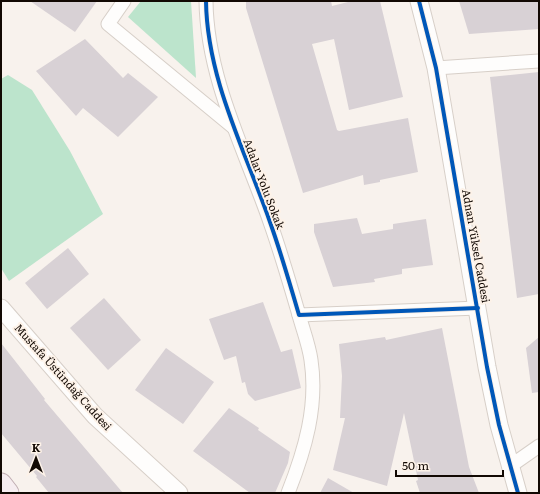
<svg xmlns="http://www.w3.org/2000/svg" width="540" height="494" font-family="Literata,serif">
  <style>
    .green { fill: #bce4cc }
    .building { fill: #d8d1d5 }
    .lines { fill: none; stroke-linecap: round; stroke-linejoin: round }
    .minor-casing { stroke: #d7cfc8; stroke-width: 15 }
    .tertiary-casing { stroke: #d7cfc8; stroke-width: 19 }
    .primary-casing { stroke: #c0aeb2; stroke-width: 23 }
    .minor { stroke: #fefdfc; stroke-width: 13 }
    .tertiary { stroke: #fefdfc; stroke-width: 17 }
    .primary { stroke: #f6edf0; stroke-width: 21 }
    .cycleway-casing { stroke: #fdf2e8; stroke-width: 6 }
    .cycleway { stroke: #0057b8; stroke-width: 4 }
    .labels { text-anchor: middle; stroke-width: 4; stroke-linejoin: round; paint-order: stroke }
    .street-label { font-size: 11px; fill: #120903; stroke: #fdf2e8 }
  </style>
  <rect width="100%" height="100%" fill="#f8f2ed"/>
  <g class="green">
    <path d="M 141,1 L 191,1 L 196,78 L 128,17 Z"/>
    <path d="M 8,75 L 32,90 L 70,151 L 103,214 L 9,281 L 1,268 L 1,79 Z"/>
  </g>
  <g class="building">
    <path d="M 30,1 L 97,1 L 75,32 Z"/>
    <path d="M 246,1 L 331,1 L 332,6 L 352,1 L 380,1 L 403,97 L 349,110 L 334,39 L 312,44 L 337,130 L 339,131 L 408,118 L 418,172 L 380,180 L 380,182 L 364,185 L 363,175 L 303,193 L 246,8 Z"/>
    <path d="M 459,1 L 539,1 L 539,29 L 469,34 Z"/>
    <path d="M 85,39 L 123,78 L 128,73 L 158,97 L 118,137 L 83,108 L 76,116 L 36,71 Z"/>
    <path d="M 539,72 L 539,294 L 517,298 L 490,77 Z"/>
    <path d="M 357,218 L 362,234 L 393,229 L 393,224 L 426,219 L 433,265 L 402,269 L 402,274 L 374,279 L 375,282 L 333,287 L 314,232 L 314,224 Z"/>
    <path d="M 68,248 L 89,274 L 47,309 L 25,283 Z"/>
    <path d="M 104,298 L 141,340 L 108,370 L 70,328 Z"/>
    <path d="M 263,302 L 281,352 L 292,349 L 301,388 L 255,401 L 248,394 L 245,382 L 242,383 L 236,356 L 224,360 L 209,319 Z"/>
    <path d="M 442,328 L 469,467 L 479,493 L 420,493 L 416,481 L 418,480 L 404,413 L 387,486 L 333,470 L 345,418 L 340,418 L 342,376 L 339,344 L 385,337 L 386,340 Z"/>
    <path d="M 539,337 L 539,392 L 532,393 L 526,348 Z"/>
    <path d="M 1,343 L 45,399 L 44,400 L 123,493 L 49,493 L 36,477 L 37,476 L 1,433 Z"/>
    <path d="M 166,348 L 214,382 L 183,424 L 135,390 Z"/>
    <path d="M 229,408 L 259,428 L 258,430 L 290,452 L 288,463 L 275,493 L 250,493 L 193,451 Z"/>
    <path d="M 328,478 L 354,493 L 320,493 Z"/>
  </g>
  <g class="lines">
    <g class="minor-casing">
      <g id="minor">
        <path d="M 124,1 L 108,24 L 233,127"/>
        <path d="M 206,1 C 207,79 245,150 270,222 C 281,253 290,284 299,315 L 478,308"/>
        <path d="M 436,68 L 539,61"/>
        <path d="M 509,467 L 539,446"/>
        <path d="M 288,493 C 305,450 318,406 311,360 C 309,345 303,330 299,315"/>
      </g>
    </g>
    <g class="tertiary-casing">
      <g id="tertiary">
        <path d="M 419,1 L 436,68 L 487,367 L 499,425 L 518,493"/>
        <path d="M 1,308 L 95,416 L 179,493"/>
      </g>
    </g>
    <g class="primary-casing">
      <path id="primary" d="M 1,484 L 8,493"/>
    </g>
    <use href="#minor" class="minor"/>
    <use href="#tertiary" class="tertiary"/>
    <use href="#primary" class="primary"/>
    <g class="cycleway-casing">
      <g id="cycleway">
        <path d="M 206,1 C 207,79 245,150 270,222 C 281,253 290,284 299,315 L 478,308"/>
        <path d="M 419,1 L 436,68 L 487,367 L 499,425 L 518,493"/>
      </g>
    </g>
    <use href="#cycleway" class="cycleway"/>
  </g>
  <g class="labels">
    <g class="street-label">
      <text transform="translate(264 184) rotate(69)" y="4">Adalar Yolu Sokak</text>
      <text transform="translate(476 246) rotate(80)" y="4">Adnan Yüksel Caddesi</text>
      <text transform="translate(63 377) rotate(48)" y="4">Mustafa Üstündağ Caddesi</text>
    </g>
  </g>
  <rect width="540" height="494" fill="none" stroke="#120903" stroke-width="4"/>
  <g transform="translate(36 458)" stroke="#fdf2e8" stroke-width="3" paint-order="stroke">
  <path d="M0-3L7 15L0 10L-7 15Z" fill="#120903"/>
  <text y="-6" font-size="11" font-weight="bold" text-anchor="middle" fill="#120903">K</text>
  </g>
  <path d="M396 470v6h107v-6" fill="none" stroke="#120903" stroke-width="2"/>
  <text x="402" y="470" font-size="12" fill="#120903" stroke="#fdf2e8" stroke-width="3" paint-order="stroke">50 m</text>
</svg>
